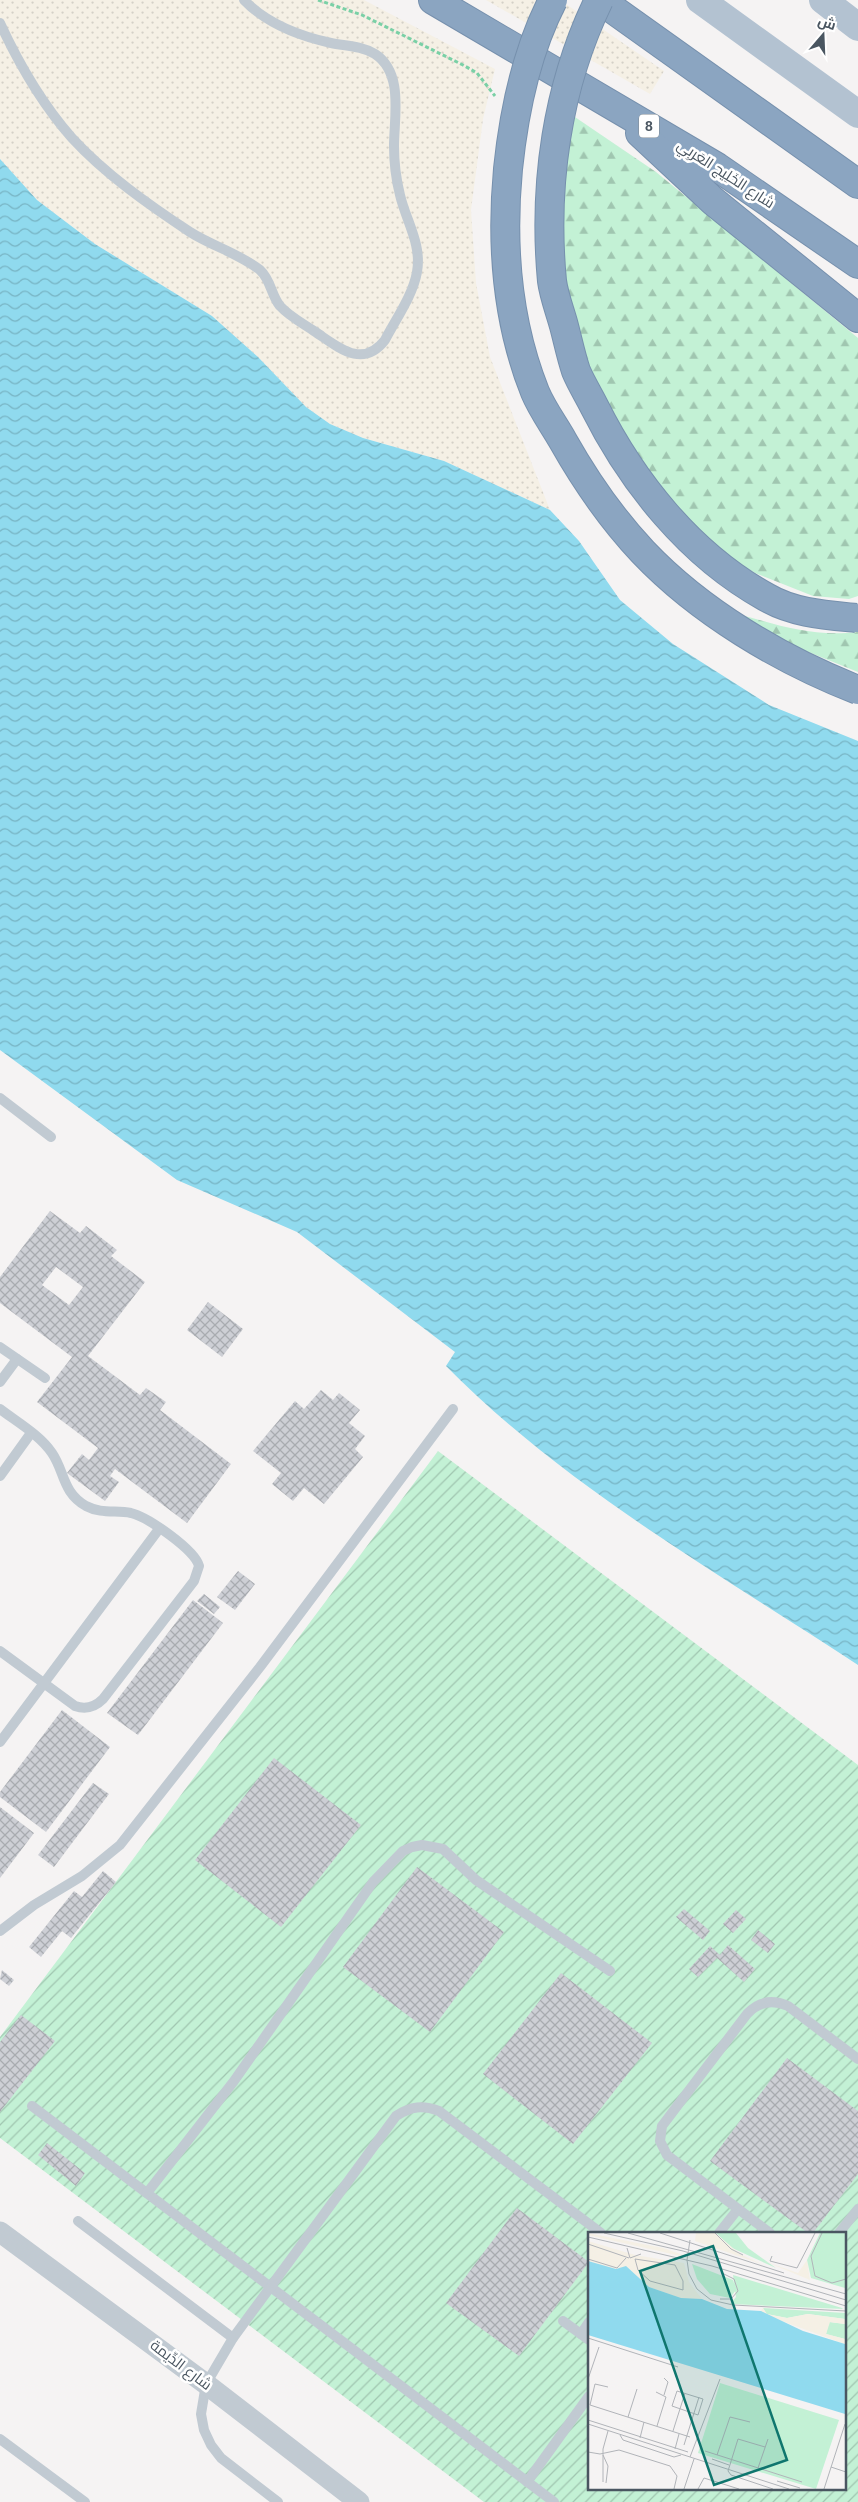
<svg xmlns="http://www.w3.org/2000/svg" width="858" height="2502" font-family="Helvetica,Cairo,sans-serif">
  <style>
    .forest { fill: url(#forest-firs) }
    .sand { fill: url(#sand-dots) }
    .garden { fill: url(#garden-furrows); fill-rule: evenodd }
    .water { fill: url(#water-waves) }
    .building { fill: url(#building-cross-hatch); fill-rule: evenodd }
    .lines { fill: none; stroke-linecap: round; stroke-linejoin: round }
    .highway-casing { stroke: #7690ad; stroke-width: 30 }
    .path { stroke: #7ad0a6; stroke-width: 3; stroke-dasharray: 4 2.5; stroke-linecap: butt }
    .lane { stroke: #c1cad2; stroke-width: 10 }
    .street { stroke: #c1cad2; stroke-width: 21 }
    .primary { stroke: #b3c2d1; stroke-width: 28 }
    .highway { stroke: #8ba5c1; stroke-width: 28 }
    .highway-bridge-casing { stroke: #7690ad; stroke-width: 30; stroke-linecap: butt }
    .highway-bridge { stroke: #8ba5c1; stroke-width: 28 }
    .labels { text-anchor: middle; stroke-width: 5; stroke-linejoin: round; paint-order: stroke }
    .shield { fill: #fff; stroke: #808990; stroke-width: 1 }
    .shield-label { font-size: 14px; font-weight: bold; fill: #4a5661 }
    .street-label { font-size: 15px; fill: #4a5661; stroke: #fff }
    .inset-road { fill: none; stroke: #b1b4b9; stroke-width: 1 }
    .view { fill: #0f766e; fill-opacity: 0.15; stroke: #0f766e; stroke-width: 2.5 }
    .inset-edge { fill: none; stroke: #4a5661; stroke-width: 2.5 }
  </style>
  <defs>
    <pattern id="forest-firs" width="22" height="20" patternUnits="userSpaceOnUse" patternTransform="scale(1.25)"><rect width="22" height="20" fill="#c3f1d5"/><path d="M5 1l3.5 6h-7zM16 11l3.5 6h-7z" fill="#a0c6b0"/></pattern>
    <pattern id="sand-dots" width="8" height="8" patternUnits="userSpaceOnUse" patternTransform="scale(1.25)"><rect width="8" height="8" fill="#f5f0e5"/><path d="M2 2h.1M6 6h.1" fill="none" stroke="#d4d0c7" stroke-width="1.8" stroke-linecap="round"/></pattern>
    <pattern id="garden-furrows" width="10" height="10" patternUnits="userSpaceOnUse" patternTransform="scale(1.25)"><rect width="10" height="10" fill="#c3f1d5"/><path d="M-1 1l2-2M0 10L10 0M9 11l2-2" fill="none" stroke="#a0c6b0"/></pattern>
    <pattern id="water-waves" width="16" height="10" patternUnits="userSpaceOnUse" patternTransform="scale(1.25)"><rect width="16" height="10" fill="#90daee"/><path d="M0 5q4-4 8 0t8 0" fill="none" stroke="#78b4c4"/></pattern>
    <pattern id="building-cross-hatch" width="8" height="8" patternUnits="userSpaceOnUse" patternTransform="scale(1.25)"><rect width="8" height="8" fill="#cdcfd5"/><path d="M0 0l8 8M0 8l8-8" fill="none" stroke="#a8abb0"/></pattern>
  </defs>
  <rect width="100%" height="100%" fill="#f5f3f3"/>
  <g class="forest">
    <path d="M 569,113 L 656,172 L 858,338 L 858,596 L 849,599 L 813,596 L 755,573 L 717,550 L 655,491 L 585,368 L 564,284 L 560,218 Z"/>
    <path d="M 738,614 C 781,626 812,637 858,632 L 858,672 L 781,641 Z"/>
  </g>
  <g class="sand">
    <path d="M 0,0 L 364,0 L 495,69 L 483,119 L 471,210 L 476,283 L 490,357 L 550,510 L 444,461 L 363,438 L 330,424 L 306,407 L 258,357 L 212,316 L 95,244 L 37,200 L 0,159 Z"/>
    <path d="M 486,0 L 560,0 L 664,71 L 650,94 Z"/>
  </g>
  <path class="garden" d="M 438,1451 L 858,1765 L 858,2502 L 484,2502 L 0,2138 L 0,2037 ZM 589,2233 L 844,2233 L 844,2488 L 589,2488 Z"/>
  <path class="water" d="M 0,159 L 37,200 L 95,244 L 212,316 L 258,357 L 306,407 L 330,424 L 363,438 L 444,461 L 550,510 L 579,541 L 620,600 L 673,644 L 769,705 L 858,741 L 858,1665 C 718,1573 564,1486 446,1366 L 455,1352 L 297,1232 L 177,1180 L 0,1050 Z"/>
  <g class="building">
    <path d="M 50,1211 L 80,1233 L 86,1226 L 117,1250 L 111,1256 L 145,1282 L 88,1356 L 140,1395 L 146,1388 L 166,1402 L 160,1410 L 231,1464 L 187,1523 L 115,1469 L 110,1476 L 119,1482 L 105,1501 L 67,1473 L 82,1454 L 89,1460 L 98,1448 L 37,1402 L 72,1357 L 0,1303 L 0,1277 ZM 56,1267 L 83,1287 L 69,1305 L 42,1285 Z"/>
    <path d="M 208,1302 L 243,1329 L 222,1357 L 187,1330 Z"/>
    <path d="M 321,1390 L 333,1400 L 339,1393 L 360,1410 L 349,1423 L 365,1436 L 355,1449 L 363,1457 L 324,1504 L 304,1488 L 293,1501 L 272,1484 L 281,1473 L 253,1451 L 295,1401 L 304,1409 Z"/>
    <path d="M 238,1571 L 255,1584 L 235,1610 L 217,1597 Z"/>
    <path d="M 204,1594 L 220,1607 L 214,1614 L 197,1601 Z"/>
    <path d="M 193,1600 L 223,1623 L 138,1735 L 107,1713 Z"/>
    <path d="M 62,1710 L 110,1747 L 46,1832 L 0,1797 L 0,1792 Z"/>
    <path d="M 274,1758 L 361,1825 L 281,1927 L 195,1860 Z"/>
    <path d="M 93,1783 L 109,1794 L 54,1867 L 38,1855 Z"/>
    <path d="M 0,1807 L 34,1833 L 0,1878 Z"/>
    <path d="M 417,1867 L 504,1932 L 430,2032 L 343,1967 Z"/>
    <path d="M 103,1871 L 116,1882 L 71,1938 L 62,1931 L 41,1957 L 29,1947 L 74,1891 L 82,1897 Z"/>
    <path d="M 684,1909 L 710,1931 L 703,1940 L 676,1917 Z"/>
    <path d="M 736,1910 L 746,1919 L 733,1933 L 723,1924 Z"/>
    <path d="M 758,1930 L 775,1944 L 768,1953 L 751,1940 Z"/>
    <path d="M 728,1945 L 755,1969 L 744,1982 L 717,1958 L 698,1977 L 689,1969 L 710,1946 L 720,1955 Z"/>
    <path d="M 2,1970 L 14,1980 L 9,1986 L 0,1979 Z"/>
    <path d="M 561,1973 L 652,2043 L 573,2144 L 483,2074 Z"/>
    <path d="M 21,2015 L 55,2041 L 0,2112 L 0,2042 Z"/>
    <path d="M 787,2058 L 858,2111 L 858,2174 L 813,2233 L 808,2233 L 710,2161 Z"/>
    <path d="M 47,2143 L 85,2173 L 76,2186 L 38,2155 Z"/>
    <path d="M 517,2208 L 589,2262 L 519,2356 L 446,2303 Z"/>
  </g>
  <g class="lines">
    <g class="highway-casing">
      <g id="highway">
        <path d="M 433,0 L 717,167 L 858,264"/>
        <path d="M 600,0 L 858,184"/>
        <path d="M 640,133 L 713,201 L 858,318"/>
      </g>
    </g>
    <path class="path" d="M 318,0 L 362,15 L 463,65 L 477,73 L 495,96"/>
    <g class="lane">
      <path d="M 0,23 C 18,62 43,105 72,138 C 105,174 149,205 190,232 C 212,246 240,254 260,270 C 271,280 271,295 280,306 C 289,316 302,323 314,331 C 337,346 362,370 385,340 C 396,319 413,295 417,272 C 422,244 406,221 400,195 C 396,179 394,163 394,146 C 394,117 404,73 375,54 C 362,46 346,46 331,43 C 299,36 267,24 244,0"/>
      <path d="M 0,1098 L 51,1137"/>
      <path d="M 0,1347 L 45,1378"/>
      <path d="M 0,1382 L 17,1359"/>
      <path d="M 0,1409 C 17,1422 40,1435 52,1453 C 65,1472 62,1492 86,1506 C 101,1514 116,1510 131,1513 C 148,1517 195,1550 199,1566 L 194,1581 L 103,1699 C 95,1707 86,1710 75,1706 L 0,1651"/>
      <path d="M 0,1476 L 31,1433"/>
      <path d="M 0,1742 L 159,1529"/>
      <path d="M 0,1931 L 34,1905 L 82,1876 L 120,1845 L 260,1667 L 453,1409"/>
      <path d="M 32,2106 L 554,2502"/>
      <path d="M 147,2193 L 234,2081 L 373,1882 L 403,1851 L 412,1847 L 422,1845 L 443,1849 L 476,1880 L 610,1971"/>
      <path d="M 78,2221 L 233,2338"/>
      <path d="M 719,2233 L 738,2209"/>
      <path d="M 770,2233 L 667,2155 L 660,2141 L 662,2126 L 747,2014 C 758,2002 772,1999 788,2006 L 858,2059"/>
      <path d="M 839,2233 L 858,2209"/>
      <path d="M 563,2321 L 589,2340"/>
      <path d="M 581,2334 L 589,2322"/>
      <path d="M 0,2439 L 85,2502"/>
      <path d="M 527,2482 L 589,2396"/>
      <path d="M 278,2502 L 221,2458 L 211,2445 L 204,2430 L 201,2414 L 206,2384 L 233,2338 L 396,2116 C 411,2106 423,2105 439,2111 L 601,2233"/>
    </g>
    <path class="street" d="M 0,2232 L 206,2384 L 359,2502"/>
    <g class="primary">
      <path d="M 700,0 L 858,114"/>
      <path d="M 823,0 L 858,27"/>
    </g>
    <use href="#highway" class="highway"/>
    <g class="highway-bridge-casing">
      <g id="highway-bridge">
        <path d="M 553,0 C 526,52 514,111 508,169 C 501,244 507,322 535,392 C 542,409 554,425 563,441 C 585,480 612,519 643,552 C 700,612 781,660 858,690"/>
        <path d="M 599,0 C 557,86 543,185 552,281 C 554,296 560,311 564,326 C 568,341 571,356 576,371 C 581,383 588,394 594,406 C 632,482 690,555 766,597 C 793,613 825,615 856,618"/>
      </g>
    </g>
    <use href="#highway-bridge" class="highway-bridge"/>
  </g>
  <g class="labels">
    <rect class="shield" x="639" y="114.5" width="20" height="23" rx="4"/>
    <g class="shield-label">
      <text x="649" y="131">8</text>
    </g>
    <g class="street-label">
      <text transform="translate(726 174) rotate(33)" y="5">شارع الخَلِيج العَربِي</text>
      <text transform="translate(181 2365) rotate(37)" y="5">شارع الدِّيمة</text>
    </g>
  </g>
  <g transform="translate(588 2232)">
    <rect width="258" height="258" fill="#f5f3f3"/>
    <path d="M 128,1 L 148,1 L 160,16 L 188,36 L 144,16 Z" fill="#c3f1d5"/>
    <path d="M 104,32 L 145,48 L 148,58 L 142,66 L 122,62 L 109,47 ZM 145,43 L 254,76 L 255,77 L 142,72 L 148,65 ZM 175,76 L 257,81 L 257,87 L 220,82 L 199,86 L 178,82 ZM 241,90 L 257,92 L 257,107 L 238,102 Z" fill="#c3f1d5"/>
    <path d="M 0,1 L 75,16 L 110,28 L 0,3 ZM 108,1 L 127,1 L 152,22 L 176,33 L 107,9 ZM 0,9 L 47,23 L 96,31 L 101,50 L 114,67 L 93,66 L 61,55 L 39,35 L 28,37 L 0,29 ZM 219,28 L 222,48 L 176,29 L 210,41 ZM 175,76 L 179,82 L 199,86 L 220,82 L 257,87 L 257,92 L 242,90 L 238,102 L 257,107 L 257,112 L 191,88 L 177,82 L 173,79 Z" fill="#f5f0e5"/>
    <path d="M 232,1 L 257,1 L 257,56 L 223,46 L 219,28 Z" fill="#c3f1d5"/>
    <path d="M 132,151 L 251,188 L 228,257 L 110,221 Z" fill="#c3f1d5"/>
    <path d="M 0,29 L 28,37 L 38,34 L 61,55 L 93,66 L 114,67 L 139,77 L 173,79 L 215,99 L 257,112 L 257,182 L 0,103 Z" fill="#90daee"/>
    <path class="inset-road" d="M 16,1 L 95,19 L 258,68M 40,1 L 258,62M 72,1 L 196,41M 127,1 L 143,17 L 155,23M 234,1 L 223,24 L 227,44 L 244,51 L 258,47M 0,5 L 124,34 L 258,74M 102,8 L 99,28 L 101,42 L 109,57 L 123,68 L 145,73 L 258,79M 0,12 L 41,26M 39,16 L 42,26 L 53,22M 184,24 L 182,29 L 209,36 L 227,1M 0,27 L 29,36 L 38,26M 47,27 L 87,33 L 95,49 L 95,58 L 62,49 L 50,38 ZM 132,67 L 143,67 L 150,59 L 146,47 L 134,41M 0,106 L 90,135M 76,146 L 80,150 L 76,163M 0,147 L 11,115M 20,155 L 7,152 L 2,173 L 102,205M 89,159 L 115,167 L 110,183 L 84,174 ZM 68,160 L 78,165 L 69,194M 40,185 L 49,157M 0,188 L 100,220M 0,192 L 201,257M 85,199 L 97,161M 32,203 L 35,208 L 86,225 L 93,223M 52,206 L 56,190M 96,213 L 111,165M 177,215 L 150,207 L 140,239 L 143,243 L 185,257M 87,217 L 91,202M 117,219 L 214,250M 0,220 L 12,222 L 31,218 L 82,234 L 89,244 L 86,257M 15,223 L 20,234 L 18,251M 129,223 L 142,185 L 162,190M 102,225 L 132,147M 124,227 L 141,233M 243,235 L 258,240M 170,236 L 180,207M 189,249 L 212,256M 15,250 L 15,217 L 20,199M 96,257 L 106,227M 110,257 L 116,246 L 151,257M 236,257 L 257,192"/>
    <path class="view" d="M 125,14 L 199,228 L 126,253 L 52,39 Z"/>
    <rect width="258" height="258" class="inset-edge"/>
  </g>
  <g transform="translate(823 35) rotate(19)" stroke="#ffffff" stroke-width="4" paint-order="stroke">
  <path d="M0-4L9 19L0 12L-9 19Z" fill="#4a5661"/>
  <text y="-8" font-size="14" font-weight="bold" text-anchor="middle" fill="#4a5661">ش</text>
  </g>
</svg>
